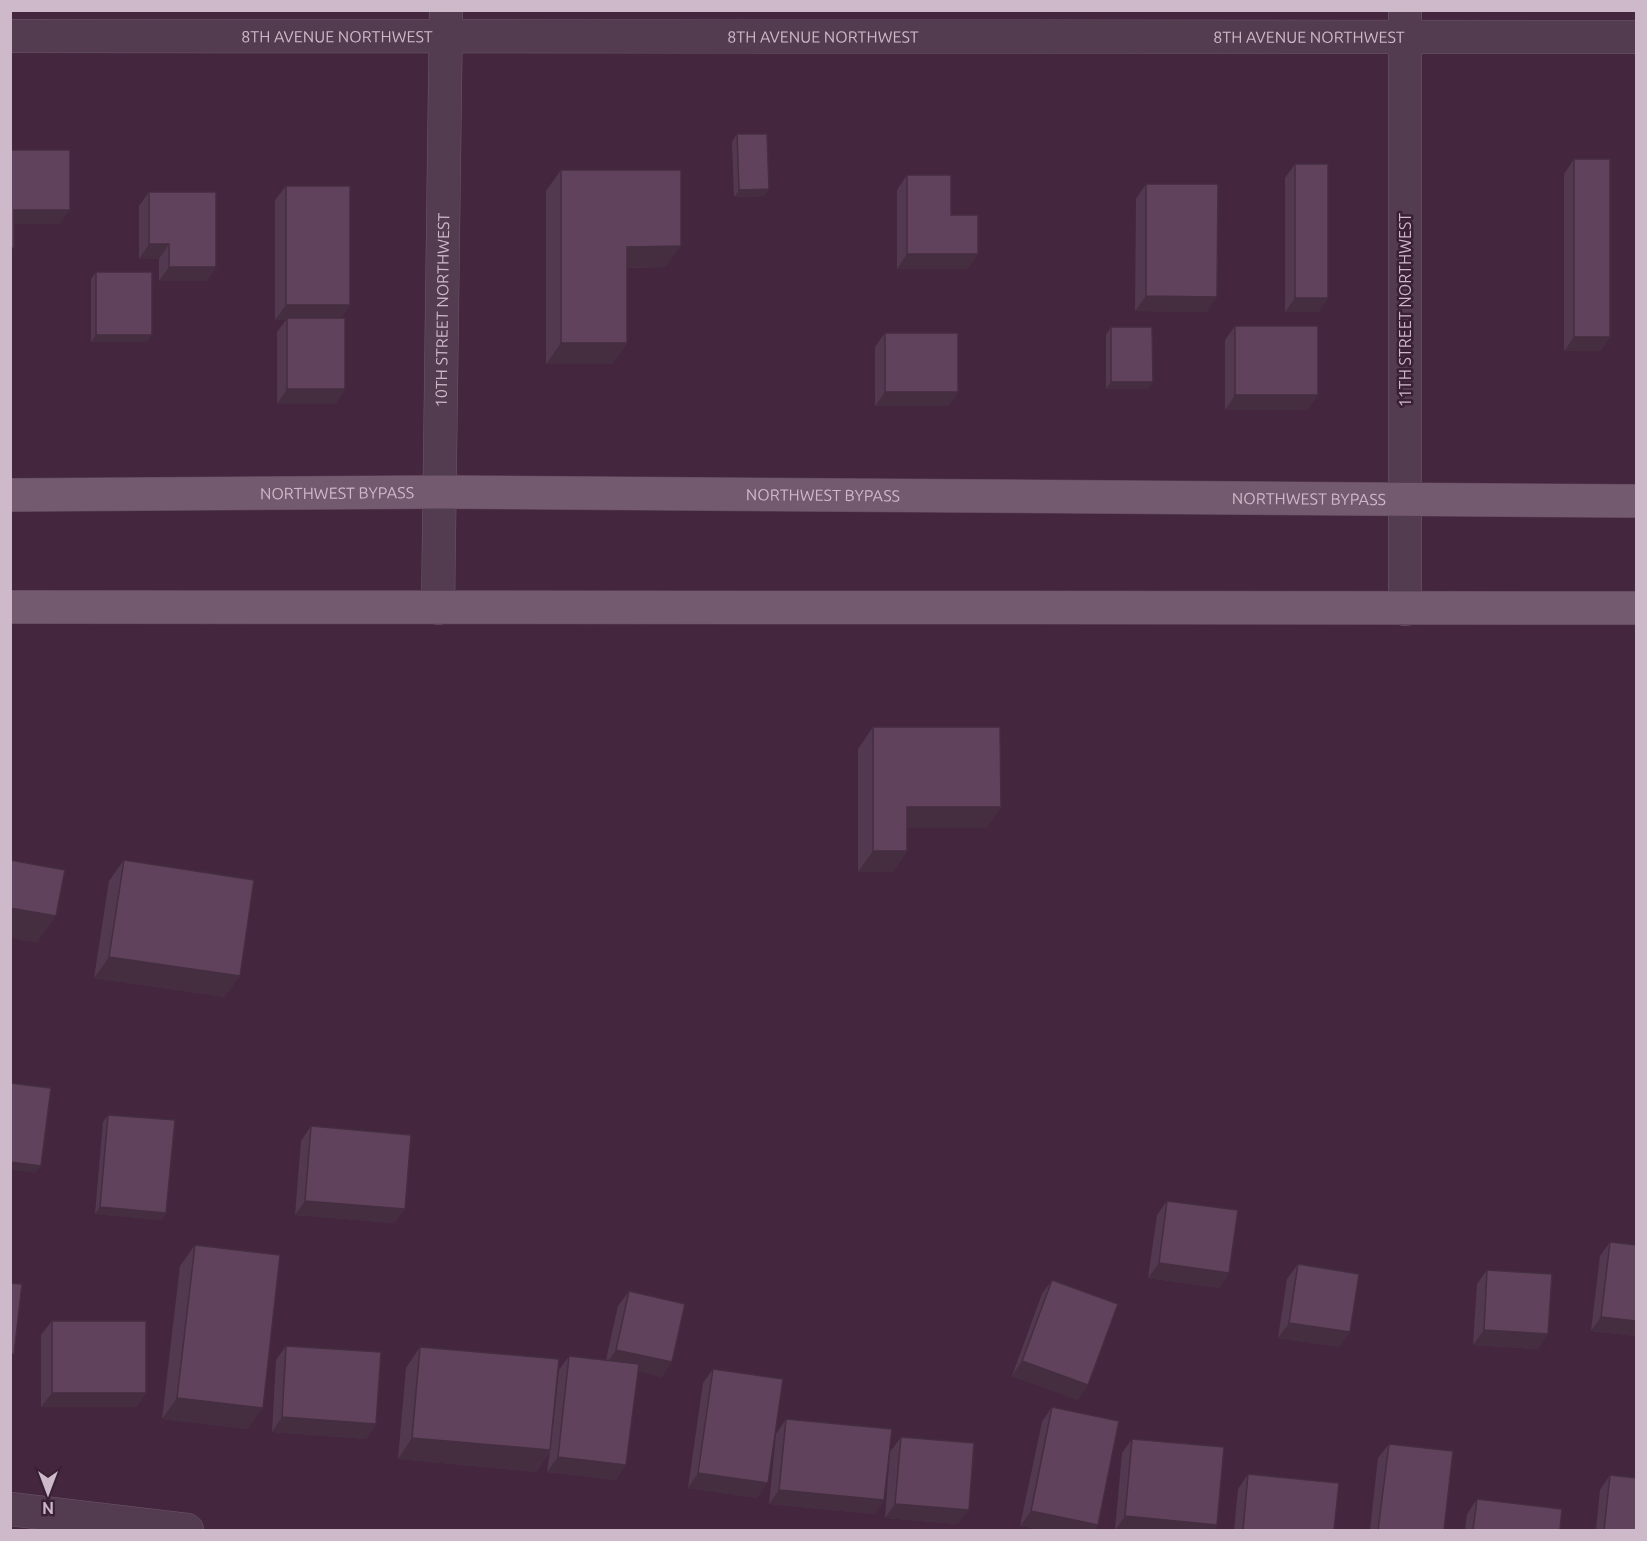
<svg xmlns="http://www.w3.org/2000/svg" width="1647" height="1541" font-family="Ubuntu,sans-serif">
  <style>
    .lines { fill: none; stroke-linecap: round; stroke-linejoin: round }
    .minor-casing { stroke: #6e576a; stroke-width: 34 }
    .major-casing { stroke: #5d4559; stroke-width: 34 }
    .minor { stroke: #533c4f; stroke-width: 33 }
    .major { stroke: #735a6f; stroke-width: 33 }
    .wall { fill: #53394f }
    .shaded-wall { fill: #442e40 }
    .building { fill: #61425c; stroke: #442e40; stroke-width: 1.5 }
    .labels { text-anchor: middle; stroke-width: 5; stroke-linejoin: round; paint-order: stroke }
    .street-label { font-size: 16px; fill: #cdb9c9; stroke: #392035 }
  </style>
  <rect width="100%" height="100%" fill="#44273f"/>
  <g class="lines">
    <g class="minor-casing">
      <g id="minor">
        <path id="s1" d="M 10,36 L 1636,37"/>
        <path id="s2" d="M 438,608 L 446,10"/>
        <path d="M 1405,609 L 1405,10"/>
        <path d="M 10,1509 L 187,1530"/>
      </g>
    </g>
    <g class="major-casing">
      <g id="major">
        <path id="s3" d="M 10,495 L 440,492 L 1636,501"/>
        <path d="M 10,607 L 1636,608"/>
      </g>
    </g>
    <use href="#minor" class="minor"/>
    <use href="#major" class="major"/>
  </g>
  <g class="wall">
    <path d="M 737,134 L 764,196 L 734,197 L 732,142 Z"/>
    <path d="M 1574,159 L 1610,337 L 1600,351 L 1564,351 L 1564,174 Z"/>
    <path d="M 1295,164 L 1328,298 L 1318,312 L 1285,312 L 1285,178 Z"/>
    <path d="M 561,170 L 666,267 L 627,268 L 627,343 L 612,364 L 546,364 L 546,191 Z"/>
    <path d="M 907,175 L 951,215 L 978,254 L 967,269 L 897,269 L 897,190 Z"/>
    <path d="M 1146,184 L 1207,312 L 1135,311 L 1136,199 Z"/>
    <path d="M 286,186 L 341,318 L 345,389 L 335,404 L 277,404 L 277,332 L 286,320 L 275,320 L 275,200 Z"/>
    <path d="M 149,192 L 216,267 L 206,281 L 159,281 L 159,259 L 139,259 L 139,206 Z"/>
    <path d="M 96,272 L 152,335 L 146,342 L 91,342 L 91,279 Z"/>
    <path d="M 1235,326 L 1318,395 L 1307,410 L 1225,410 L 1225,340 Z"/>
    <path d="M 1111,327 L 1153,382 L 1148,389 L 1106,389 L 1106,335 Z"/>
    <path d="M 885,333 L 958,392 L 948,406 L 875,406 L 875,347 Z"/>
    <path d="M 873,727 L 1001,807 L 986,828 L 907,828 L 907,851 L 893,872 L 858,872 L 858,749 Z"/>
    <path d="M 124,860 L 225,997 L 94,978 L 109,881 Z"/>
    <path d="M 108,1115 L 166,1213 L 161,1220 L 95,1214 L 103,1122 Z"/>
    <path d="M 311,1126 L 405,1209 L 394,1223 L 295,1215 L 301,1141 Z"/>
    <path d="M 1167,1201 L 1229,1273 L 1219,1288 L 1148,1278 L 1157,1215 Z"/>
    <path d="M 1610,1242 L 1636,1245 L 1636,1336 L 1591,1331 L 1600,1256 Z"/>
    <path d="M 195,1245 L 248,1429 L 162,1419 L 180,1266 Z"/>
    <path d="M 1298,1264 L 1340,1347 L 1278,1338 L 1287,1279 Z"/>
    <path d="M 1487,1270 L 1538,1349 L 1473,1345 L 1477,1284 Z"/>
    <path d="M 1052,1280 L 1078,1400 L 1012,1376 L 1042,1294 Z"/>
    <path d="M 629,1291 L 662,1377 L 638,1371 L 616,1480 L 547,1472 L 550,1451 L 536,1472 L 398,1459 L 406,1368 L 420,1347 L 553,1426 L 559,1370 L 569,1356 L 606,1360 L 618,1306 Z"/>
    <path d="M 52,1321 L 146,1393 L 136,1407 L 41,1407 L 41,1335 Z"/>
    <path d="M 286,1346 L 376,1424 L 366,1439 L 272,1432 L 276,1360 Z"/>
    <path d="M 713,1369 L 757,1498 L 688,1488 L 703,1383 Z"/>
    <path d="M 1052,1407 L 1098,1525 L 1095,1530 L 1043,1530 L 1020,1526 L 1042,1422 Z"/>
    <path d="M 786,1419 L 884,1500 L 874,1514 L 769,1504 L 776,1434 Z"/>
    <path d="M 901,1437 L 958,1524 L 885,1518 L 890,1452 Z"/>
    <path d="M 1132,1439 L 1217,1525 L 1213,1530 L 1115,1530 L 1122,1453 Z"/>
    <path d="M 1389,1444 L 1444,1530 L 1370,1530 L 1378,1458 Z"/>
    <path d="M 1248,1474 L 1334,1530 L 1234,1530 L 1238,1489 Z"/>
    <path d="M 1610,1475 L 1636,1530 L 1596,1530 L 1600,1490 Z"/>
    <path d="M 1477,1499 L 1560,1530 L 1465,1530 L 1467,1514 Z"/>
  </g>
  <g class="shaded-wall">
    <path d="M 769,189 L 764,196 L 734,197 L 739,190 Z"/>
    <path d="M 14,210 L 70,210 L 60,224 L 10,224 Z"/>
    <path d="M 149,244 L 169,244 L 159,259 L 139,259 Z"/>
    <path d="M 681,246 L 666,267 L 612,268 L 627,247 Z"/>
    <path d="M 907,254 L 978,254 L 967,269 L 897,269 Z"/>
    <path d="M 169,267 L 216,267 L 206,281 L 159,281 Z"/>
    <path d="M 1146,296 L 1217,297 L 1207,312 L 1135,311 Z"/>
    <path d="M 1295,298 L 1328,298 L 1318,312 L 1285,312 Z"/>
    <path d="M 286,305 L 350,305 L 340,320 L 287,318 L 286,320 L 275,320 Z"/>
    <path d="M 96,335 L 152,335 L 146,342 L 91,342 Z"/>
    <path d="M 1574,337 L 1610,337 L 1600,351 L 1564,351 Z"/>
    <path d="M 561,343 L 627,343 L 612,364 L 546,364 Z"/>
    <path d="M 1111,382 L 1153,382 L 1148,389 L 1106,389 Z"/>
    <path d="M 287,389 L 345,389 L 335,404 L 277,404 Z"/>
    <path d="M 885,392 L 958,392 L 948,406 L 875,406 Z"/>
    <path d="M 1235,395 L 1318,395 L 1307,410 L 1225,410 Z"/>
    <path d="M 907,807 L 1001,807 L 986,828 L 892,828 Z"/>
    <path d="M 873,851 L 907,851 L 893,872 L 858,872 Z"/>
    <path d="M 10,908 L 56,916 L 37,943 L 10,938 Z"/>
    <path d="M 109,957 L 240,976 L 225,997 L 94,978 Z"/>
    <path d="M 10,1162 L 41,1166 L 35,1173 L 10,1170 Z"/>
    <path d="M 305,1201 L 405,1209 L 394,1223 L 295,1215 Z"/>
    <path d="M 100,1207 L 166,1213 L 161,1220 L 95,1214 Z"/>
    <path d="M 1159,1263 L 1229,1273 L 1219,1288 L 1148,1278 Z"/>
    <path d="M 1601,1317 L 1636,1321 L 1636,1336 L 1591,1331 Z"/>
    <path d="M 1289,1323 L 1350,1332 L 1340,1347 L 1278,1338 Z"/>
    <path d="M 1484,1330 L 1548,1334 L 1538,1349 L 1473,1345 Z"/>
    <path d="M 616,1350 L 672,1362 L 662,1377 L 606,1364 Z"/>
    <path d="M 1022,1361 L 1088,1385 L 1078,1400 L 1012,1376 Z"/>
    <path d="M 52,1393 L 146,1393 L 136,1407 L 41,1407 Z"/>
    <path d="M 177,1398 L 263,1408 L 248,1429 L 162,1419 Z"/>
    <path d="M 282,1417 L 376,1424 L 366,1439 L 272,1432 Z"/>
    <path d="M 412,1438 L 550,1450 L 536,1472 L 398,1459 Z"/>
    <path d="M 558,1457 L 626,1465 L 616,1480 L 547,1472 Z"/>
    <path d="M 698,1473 L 768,1483 L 757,1498 L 688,1488 Z"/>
    <path d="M 779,1490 L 884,1500 L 874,1514 L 769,1504 Z"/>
    <path d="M 895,1504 L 969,1510 L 958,1524 L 885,1518 Z"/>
    <path d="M 1031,1511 L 1098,1525 L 1095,1530 L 1043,1530 L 1020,1526 Z"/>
    <path d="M 1125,1516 L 1217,1525 L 1213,1530 L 1115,1530 Z"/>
  </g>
  <g class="building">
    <path d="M 737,134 L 767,134 L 769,189 L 739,190 Z"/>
    <path d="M 10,150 L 70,150 L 70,210 L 14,210 L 14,248 L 10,248 Z"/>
    <rect x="1574" y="159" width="36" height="178"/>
    <rect x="1295" y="164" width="33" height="134"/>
    <path d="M 561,170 L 681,170 L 681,246 L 627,247 L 627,343 L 561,343 Z"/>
    <path d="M 907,175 L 951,175 L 951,215 L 978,215 L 978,254 L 907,254 Z"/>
    <path d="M 1146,184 L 1218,184 L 1217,297 L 1146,296 Z"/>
    <rect x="286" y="186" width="64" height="119"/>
    <path d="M 149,192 L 216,192 L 216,267 L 169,267 L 169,244 L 149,244 Z"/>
    <rect x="96" y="272" width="56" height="63"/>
    <rect x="287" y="318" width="58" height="71"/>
    <rect x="1235" y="326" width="83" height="69"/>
    <path d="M 1111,327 L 1152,327 L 1153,382 L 1111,382 Z"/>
    <rect x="885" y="333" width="73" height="59"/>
    <path d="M 873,727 L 1000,727 L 1001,807 L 907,807 L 907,851 L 873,851 Z"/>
    <path d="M 10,860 L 65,870 L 56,916 L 10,908 Z"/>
    <path d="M 124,860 L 254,880 L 240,976 L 109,957 Z"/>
    <path d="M 10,1083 L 51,1088 L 41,1166 L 10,1162 Z"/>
    <path d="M 108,1115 L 175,1120 L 166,1213 L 100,1207 Z"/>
    <path d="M 311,1126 L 411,1135 L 405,1209 L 305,1201 Z"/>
    <path d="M 1167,1201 L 1238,1210 L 1229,1273 L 1159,1263 Z"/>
    <path d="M 1610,1242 L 1636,1245 L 1636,1321 L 1601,1317 Z"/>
    <path d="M 195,1245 L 280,1255 L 263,1408 L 177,1398 Z"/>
    <path d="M 1298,1264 L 1359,1274 L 1350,1332 L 1289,1323 Z"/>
    <path d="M 1487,1270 L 1552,1274 L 1548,1334 L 1484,1330 Z"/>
    <path d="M 1052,1280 L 1118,1304 L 1088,1385 L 1022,1361 Z"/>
    <path d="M 10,1283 L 22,1284 L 14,1354 L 10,1354 Z"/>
    <path d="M 629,1291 L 685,1304 L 672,1362 L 616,1350 Z"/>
    <rect x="52" y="1321" width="94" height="72"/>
    <path d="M 286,1346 L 381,1352 L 376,1424 L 282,1417 Z"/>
    <path d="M 420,1347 L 559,1359 L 550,1450 L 412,1438 Z"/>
    <path d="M 569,1356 L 639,1364 L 626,1465 L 558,1457 Z"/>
    <path d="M 713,1369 L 783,1379 L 768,1483 L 698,1473 Z"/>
    <path d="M 1052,1407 L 1119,1421 L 1098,1525 L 1031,1511 Z"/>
    <path d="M 786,1419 L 892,1429 L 884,1500 L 779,1490 Z"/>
    <path d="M 901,1437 L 974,1443 L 969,1510 L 895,1504 Z"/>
    <path d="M 1132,1439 L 1224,1447 L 1217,1525 L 1125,1516 Z"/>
    <path d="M 1389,1444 L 1453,1451 L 1444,1530 L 1378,1530 Z"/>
    <path d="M 1248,1474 L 1339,1483 L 1334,1530 L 1243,1530 Z"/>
    <path d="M 1610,1475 L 1636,1478 L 1636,1530 L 1604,1530 Z"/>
    <path d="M 1477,1499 L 1562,1509 L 1560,1530 L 1473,1530 Z"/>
  </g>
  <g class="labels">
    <g class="street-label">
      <text dy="6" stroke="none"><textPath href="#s1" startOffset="327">8TH AVENUE NORTHWEST</textPath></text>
      <text dy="6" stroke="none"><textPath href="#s1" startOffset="813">8TH AVENUE NORTHWEST</textPath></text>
      <text dy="6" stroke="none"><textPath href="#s1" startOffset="1299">8TH AVENUE NORTHWEST</textPath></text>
      <text dy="6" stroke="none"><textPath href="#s2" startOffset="298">10TH STREET NORTHWEST</textPath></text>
      <text transform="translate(1405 310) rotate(-90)" y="6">11TH STREET NORTHWEST</text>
      <text dy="6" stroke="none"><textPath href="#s3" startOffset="327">NORTHWEST BYPASS</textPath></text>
      <text dy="6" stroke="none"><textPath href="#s3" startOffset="813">NORTHWEST BYPASS</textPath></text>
      <text dy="6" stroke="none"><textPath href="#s3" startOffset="1299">NORTHWEST BYPASS</textPath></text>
    </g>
  </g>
  <rect width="1647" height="1541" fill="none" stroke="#cdb9c9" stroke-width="24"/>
  <g transform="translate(48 1493) rotate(180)" stroke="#392035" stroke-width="4.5" paint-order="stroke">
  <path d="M0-4.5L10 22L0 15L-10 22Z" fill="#cdb9c9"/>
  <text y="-9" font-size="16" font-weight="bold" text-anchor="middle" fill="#cdb9c9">N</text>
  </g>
</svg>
